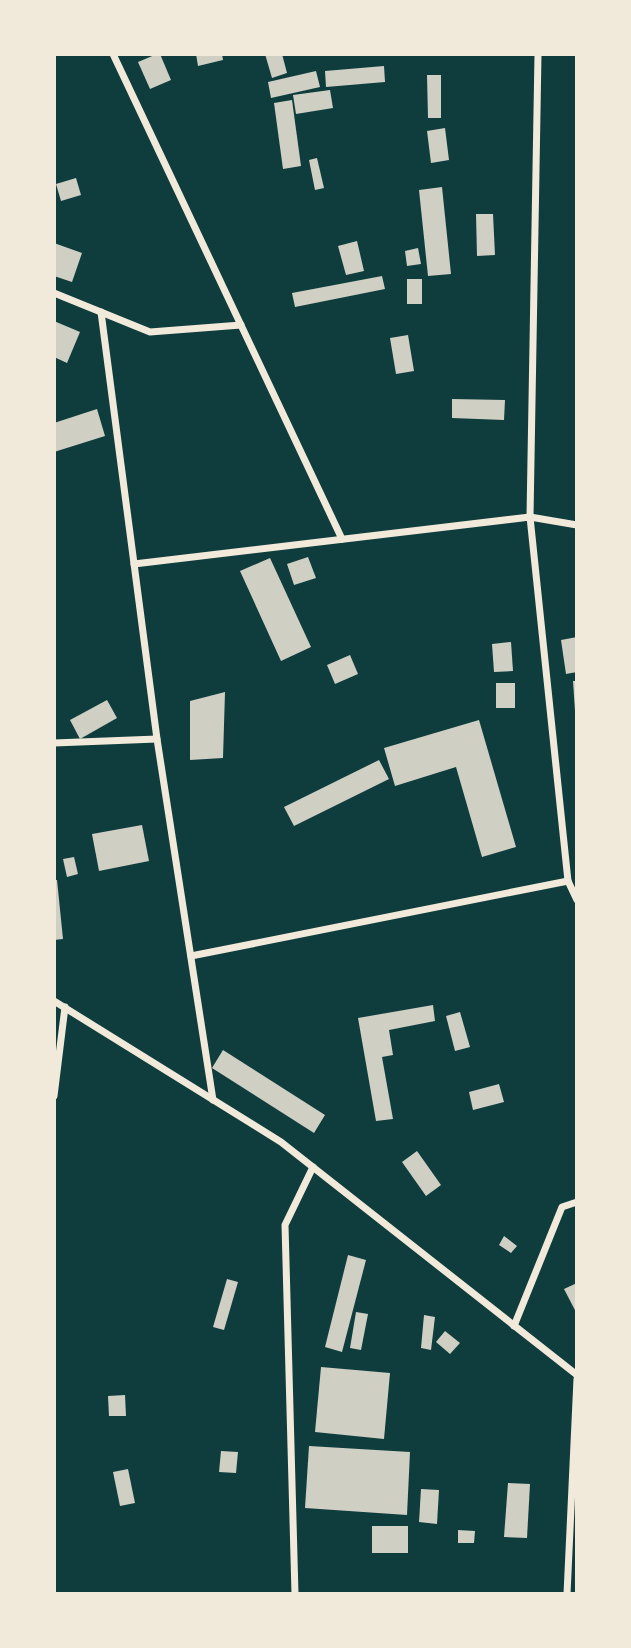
<svg xmlns="http://www.w3.org/2000/svg" width="631" height="1648" font-family="'DM Sans',sans-serif">
  <style>
    .building { fill: #cfcfc3 }
    .lines { fill: none; stroke-linecap: round; stroke-linejoin: round }
    .minor { stroke: #f1e9da; stroke-width: 7 }
  </style>
  <rect width="100%" height="100%" fill="#0f3d3e"/>
  <g class="building">
    <path d="M 157,54 L 160,54 L 171,80 L 150,89 L 138,62 Z"/>
    <path d="M 196,54 L 222,54 L 223,60 L 198,66 Z"/>
    <path d="M 265,54 L 282,54 L 287,73 L 272,78 Z"/>
    <path d="M 384,66 L 385,82 L 326,87 L 325,71 Z"/>
    <path d="M 316,71 L 320,87 L 271,98 L 268,82 Z"/>
    <path d="M 427,75 L 441,75 L 441,118 L 428,118 Z"/>
    <path d="M 330,90 L 333,108 L 296,114 L 293,95 Z"/>
    <path d="M 292,100 L 301,166 L 283,169 L 274,103 Z"/>
    <path d="M 445,128 L 449,160 L 431,163 L 427,131 Z"/>
    <path d="M 317,158 L 324,188 L 315,190 L 309,160 Z"/>
    <path d="M 76,178 L 81,195 L 61,201 L 56,184 Z"/>
    <path d="M 442,187 L 451,274 L 428,276 L 419,190 Z"/>
    <path d="M 476,214 L 493,214 L 495,255 L 477,256 Z"/>
    <path d="M 357,241 L 364,271 L 346,275 L 338,246 Z"/>
    <path d="M 54,243 L 82,253 L 72,282 L 54,276 Z"/>
    <path d="M 418,248 L 421,264 L 407,266 L 405,251 Z"/>
    <path d="M 382,276 L 385,289 L 295,307 L 292,293 Z"/>
    <rect x="407" y="279" width="15" height="25"/>
    <path d="M 54,321 L 80,332 L 67,363 L 54,357 Z"/>
    <path d="M 408,335 L 414,371 L 396,374 L 390,338 Z"/>
    <path d="M 452,399 L 505,400 L 504,420 L 452,418 Z"/>
    <path d="M 97,409 L 105,436 L 54,452 L 54,423 Z"/>
    <path d="M 308,557 L 316,578 L 294,585 L 287,564 Z"/>
    <path d="M 270,558 L 311,647 L 281,661 L 240,571 Z"/>
    <path d="M 577,637 L 577,672 L 566,674 L 561,640 Z"/>
    <path d="M 511,642 L 513,671 L 494,672 L 492,644 Z"/>
    <path d="M 350,655 L 358,674 L 335,684 L 327,665 Z"/>
    <path d="M 573,681 L 577,681 L 577,711 L 575,711 Z"/>
    <rect x="496" y="683" width="19" height="25"/>
    <path d="M 225,692 L 223,758 L 190,760 L 190,701 Z"/>
    <path d="M 107,700 L 117,718 L 80,739 L 70,720 Z"/>
    <path d="M 479,720 L 516,847 L 482,857 L 456,767 L 395,786 L 384,748 Z"/>
    <path d="M 379,760 L 389,779 L 294,826 L 284,807 Z"/>
    <path d="M 142,825 L 149,861 L 99,871 L 92,834 Z"/>
    <path d="M 74,857 L 78,874 L 67,877 L 63,859 Z"/>
    <path d="M 54,880 L 57,880 L 63,939 L 54,940 Z"/>
    <path d="M 433,1005 L 435,1021 L 389,1030 L 393,1055 L 382,1057 L 393,1119 L 376,1121 L 358,1018 Z"/>
    <path d="M 460,1012 L 470,1047 L 455,1051 L 446,1016 Z"/>
    <path d="M 223,1050 L 325,1115 L 314,1133 L 212,1068 Z"/>
    <path d="M 499,1084 L 504,1102 L 473,1110 L 469,1092 Z"/>
    <path d="M 417,1151 L 441,1185 L 426,1196 L 402,1162 Z"/>
    <path d="M 504,1236 L 517,1246 L 511,1253 L 499,1245 Z"/>
    <path d="M 348,1255 L 366,1260 L 342,1352 L 325,1347 Z"/>
    <path d="M 227,1279 L 238,1282 L 224,1330 L 213,1327 Z"/>
    <path d="M 577,1283 L 577,1314 L 564,1289 Z"/>
    <path d="M 356,1312 L 368,1314 L 361,1350 L 350,1348 Z"/>
    <path d="M 424,1315 L 435,1317 L 431,1350 L 421,1348 Z"/>
    <path d="M 445,1331 L 460,1343 L 450,1354 L 436,1342 Z"/>
    <path d="M 321,1367 L 390,1373 L 384,1439 L 315,1432 Z"/>
    <path d="M 125,1395 L 126,1416 L 109,1416 L 108,1396 Z"/>
    <path d="M 309,1446 L 410,1452 L 407,1515 L 305,1508 Z"/>
    <path d="M 221,1451 L 238,1452 L 236,1473 L 219,1472 Z"/>
    <path d="M 128,1469 L 135,1503 L 120,1506 L 113,1472 Z"/>
    <path d="M 508,1483 L 530,1484 L 527,1538 L 504,1537 Z"/>
    <path d="M 421,1489 L 439,1490 L 437,1524 L 419,1522 Z"/>
    <rect x="372" y="1526" width="36" height="27"/>
    <path d="M 458,1530 L 475,1531 L 474,1543 L 458,1543 Z"/>
  </g>
  <g class="lines">
    <g class="minor">
      <path d="M 113,54 L 342,539"/>
      <path d="M 538,54 L 530,517 L 568,881 L 577,900"/>
      <path d="M 54,293 L 150,332 L 241,325"/>
      <path d="M 101,312 L 157,739 L 213,1100"/>
      <path d="M 134,564 L 530,517 L 577,525"/>
      <path d="M 54,743 L 157,739"/>
      <path d="M 191,956 L 568,881"/>
      <path d="M 54,1001 L 281,1142 L 577,1375"/>
      <path d="M 54,1096 L 65,1007"/>
      <path d="M 514,1326 L 562,1207 L 577,1202"/>
      <path d="M 295,1594 L 285,1225 L 313,1167"/>
      <path d="M 567,1594 L 577,1379"/>
    </g>
  </g>
  <rect width="631" height="1648" fill="none" stroke="#f1e9da" stroke-width="112"/>
</svg>
